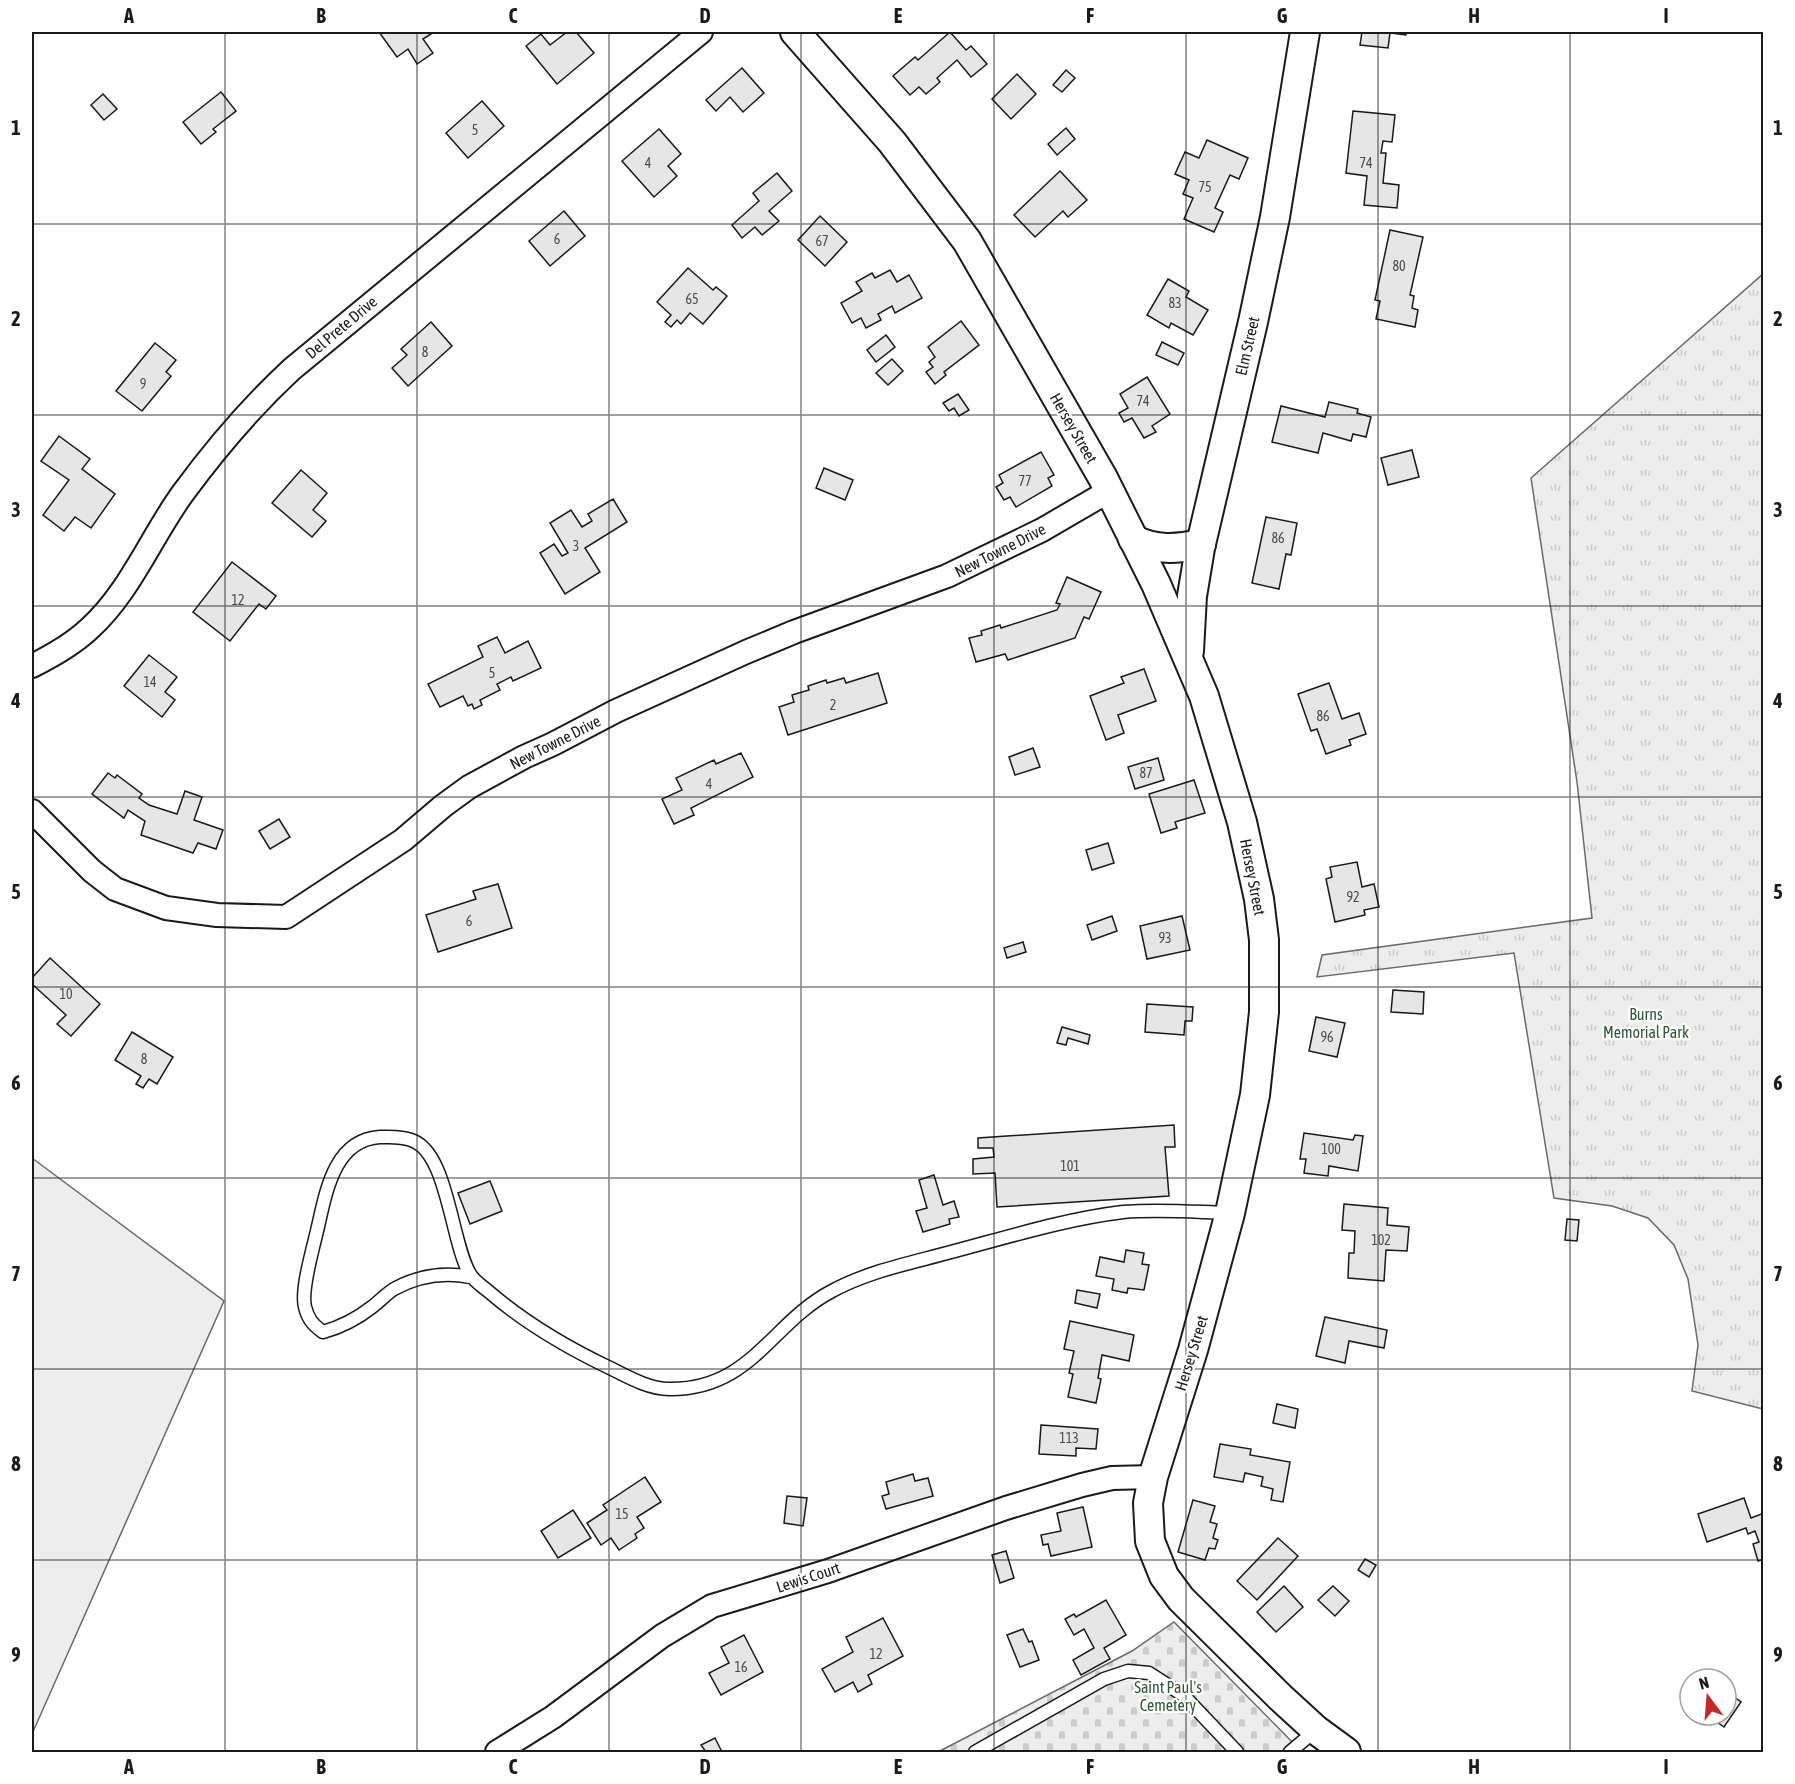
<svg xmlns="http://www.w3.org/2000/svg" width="1795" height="1784" font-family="'Asap Condensed',sans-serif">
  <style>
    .built { fill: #ededed; stroke: #6a6a6a; stroke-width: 1.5 }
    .cemetery { fill: url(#cemetery-stones); stroke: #6a6a6a; stroke-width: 1.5 }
    .park { fill: url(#park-tufts); stroke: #6a6a6a; stroke-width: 1.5 }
    .building { fill: #e6e6e6; stroke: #1a1a1a; stroke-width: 1.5 }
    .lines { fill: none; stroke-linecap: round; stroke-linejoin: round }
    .service-casing { stroke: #1a1a1a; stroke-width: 15 }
    .minor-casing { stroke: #1a1a1a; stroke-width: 26 }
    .tertiary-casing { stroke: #1a1a1a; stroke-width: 32 }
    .service { stroke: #fff; stroke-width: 12 }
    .minor { stroke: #fff; stroke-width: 22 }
    .tertiary { stroke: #fff; stroke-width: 28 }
    .grid { fill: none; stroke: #1a1a1a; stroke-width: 1.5; stroke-opacity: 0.55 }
    .labels { text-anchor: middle; stroke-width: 4.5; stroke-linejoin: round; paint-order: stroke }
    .number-label { font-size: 14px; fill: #4d4d4d }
    .street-label { font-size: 16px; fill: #1a1a1a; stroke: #fff }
    .park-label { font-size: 16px; fill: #2b5a34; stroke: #fff }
    .neatline { fill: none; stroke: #1a1a1a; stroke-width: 2 }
    .grid-label { font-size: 20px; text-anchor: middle; font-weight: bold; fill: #1a1a1a }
  </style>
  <defs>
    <pattern id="cemetery-stones" width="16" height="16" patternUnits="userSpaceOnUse" patternTransform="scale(1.5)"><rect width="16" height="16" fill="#ededed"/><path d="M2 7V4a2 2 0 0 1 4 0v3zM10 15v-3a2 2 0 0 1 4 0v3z" fill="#cbcbcb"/></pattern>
    <pattern id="park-tufts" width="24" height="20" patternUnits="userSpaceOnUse" patternTransform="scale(1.5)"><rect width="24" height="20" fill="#ededed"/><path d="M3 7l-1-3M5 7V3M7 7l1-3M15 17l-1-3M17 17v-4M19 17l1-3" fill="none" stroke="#cbcbcb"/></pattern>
  </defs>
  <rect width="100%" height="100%" fill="#fff"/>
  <path class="built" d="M 32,1158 L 224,1301 L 32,1734 Z"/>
  <path class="cemetery" d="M 1174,1622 L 1302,1752 L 938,1752 L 1132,1651 Z"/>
  <path class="park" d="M 1763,274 L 1763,1409 L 1692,1391 L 1698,1345 L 1688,1279 L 1674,1245 L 1648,1218 L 1612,1206 L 1554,1198 L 1514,953 L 1317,977 L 1322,955 L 1592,918 L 1577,782 L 1531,478 Z"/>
  <g class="building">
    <path d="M 379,32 L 434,32 L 423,39 L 433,53 L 417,64 L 408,49 L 397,57 Z"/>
    <path d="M 567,32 L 576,32 L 594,53 L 557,84 L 526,46 L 541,34 L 550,45 Z"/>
    <path d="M 950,32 L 966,50 L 971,46 L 987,64 L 971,77 L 957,60 L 937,78 L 940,82 L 926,94 L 919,87 L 910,95 L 893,76 L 915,57 L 918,60 Z"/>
    <path d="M 1362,32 L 1406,32 L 1406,35 L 1390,33 L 1388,48 L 1360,45 Z"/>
    <path d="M 742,68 L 764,93 L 743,112 L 730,97 L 716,111 L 706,100 Z"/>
    <path d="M 1066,70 L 1075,78 L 1062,92 L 1053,85 Z"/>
    <path d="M 1017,74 L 1036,94 L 1011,119 L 992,99 Z"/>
    <path d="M 221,92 L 236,111 L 213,129 L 216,132 L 201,144 L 183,122 Z"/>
    <path d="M 103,94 L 117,109 L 104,120 L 91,105 Z"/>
    <path d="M 482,101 L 504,126 L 468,158 L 446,133 Z"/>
    <path d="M 1353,111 L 1395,115 L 1392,142 L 1383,141 L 1381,153 L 1386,153 L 1383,183 L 1399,185 L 1397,208 L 1364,205 L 1367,176 L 1346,173 Z"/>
    <path d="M 1066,128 L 1075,139 L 1057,155 L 1048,144 Z"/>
    <path d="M 659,129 L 681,154 L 668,166 L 677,176 L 654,197 L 622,161 Z"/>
    <path d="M 1207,140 L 1248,158 L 1239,179 L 1230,175 L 1215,208 L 1223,212 L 1214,232 L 1184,219 L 1193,198 L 1183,194 L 1189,180 L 1175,174 L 1185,152 L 1199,158 Z"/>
    <path d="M 1060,171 L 1087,200 L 1068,217 L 1063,211 L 1035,237 L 1014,215 Z"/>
    <path d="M 777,173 L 792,191 L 769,211 L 779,221 L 762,235 L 755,227 L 742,238 L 732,225 L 759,201 L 753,193 Z"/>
    <path d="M 564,211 L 585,236 L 550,266 L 529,241 Z"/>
    <path d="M 820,216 L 847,242 L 825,266 L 798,240 Z"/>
    <path d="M 1390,230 L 1423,237 L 1410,295 L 1414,296 L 1412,308 L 1418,310 L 1415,327 L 1376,319 L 1380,301 L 1375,300 Z"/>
    <path d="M 688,268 L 713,290 L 716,287 L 727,296 L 703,324 L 690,313 L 681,324 L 677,320 L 671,327 L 665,322 L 671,315 L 657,302 Z"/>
    <path d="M 890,270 L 897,282 L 909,275 L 922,298 L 895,313 L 892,306 L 878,314 L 881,320 L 866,328 L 861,318 L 852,323 L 841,303 L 862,291 L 856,282 L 872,273 L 875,278 Z"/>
    <path d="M 1168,279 L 1189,291 L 1186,297 L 1208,310 L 1193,335 L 1171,323 L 1169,328 L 1147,315 Z"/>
    <path d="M 961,321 L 979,345 L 944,372 L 946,375 L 935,384 L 926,372 L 933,367 L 929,362 L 935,357 L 928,347 Z"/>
    <path d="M 431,322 L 452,346 L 408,386 L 392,368 L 407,355 L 401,349 Z"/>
    <path d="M 886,335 L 895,347 L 876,362 L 867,350 Z"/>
    <path d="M 1162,342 L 1184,353 L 1178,365 L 1156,355 Z"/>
    <path d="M 155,343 L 176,360 L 166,372 L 171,376 L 142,411 L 116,391 Z"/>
    <path d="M 892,359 L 903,371 L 888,385 L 876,373 Z"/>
    <path d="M 1147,377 L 1170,414 L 1152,426 L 1156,432 L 1144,438 L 1132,418 L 1124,422 L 1119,413 L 1128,408 L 1120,394 Z"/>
    <path d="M 958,394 L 969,410 L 959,416 L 954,408 L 949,411 L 943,403 Z"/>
    <path d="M 1329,402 L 1358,409 L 1357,413 L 1371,417 L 1366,437 L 1353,434 L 1351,441 L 1323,433 L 1318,453 L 1272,442 L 1281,406 L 1325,417 Z"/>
    <path d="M 59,436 L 90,459 L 82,469 L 115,494 L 91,528 L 75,517 L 64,531 L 43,515 L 69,480 L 41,461 Z"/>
    <path d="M 1412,450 L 1419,477 L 1388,485 L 1381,458 Z"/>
    <path d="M 1041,452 L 1054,475 L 1048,478 L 1052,486 L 1016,507 L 1010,497 L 1004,500 L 996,487 L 1003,483 L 999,475 Z"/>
    <path d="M 824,468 L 853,480 L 845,500 L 816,488 Z"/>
    <path d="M 301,470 L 327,493 L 313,510 L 326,521 L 312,537 L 272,503 Z"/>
    <path d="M 613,499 L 627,522 L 585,548 L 600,572 L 565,594 L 540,553 L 554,544 L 562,556 L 568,553 L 550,523 L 571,510 L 582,527 L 592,521 L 588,514 Z"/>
    <path d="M 1266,517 L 1297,523 L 1291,555 L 1286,554 L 1279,589 L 1252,583 Z"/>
    <path d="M 232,562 L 276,596 L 266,609 L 259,604 L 230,641 L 193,612 Z"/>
    <path d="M 1067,577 L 1101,592 L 1089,619 L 1084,617 L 1075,638 L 1008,660 L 1005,654 L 976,662 L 969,638 L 982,635 L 981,631 L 1000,625 L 1001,628 L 1057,610 L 1060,604 L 1056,603 Z"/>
    <path d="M 497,637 L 505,653 L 528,641 L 541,668 L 513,681 L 511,677 L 497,684 L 500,690 L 480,700 L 482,705 L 474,709 L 472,704 L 468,706 L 463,696 L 440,707 L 428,684 L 483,657 L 478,646 Z"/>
    <path d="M 149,655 L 177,677 L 165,692 L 175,700 L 162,717 L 124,686 Z"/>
    <path d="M 1144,669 L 1156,701 L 1118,715 L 1124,733 L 1106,740 L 1090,696 L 1124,683 L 1121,677 Z"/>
    <path d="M 878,673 L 887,703 L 788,735 L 779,707 L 794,702 L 792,695 L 809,690 L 808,686 L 826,680 L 827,683 L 844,678 L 846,683 Z"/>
    <path d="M 1329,683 L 1342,719 L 1359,713 L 1366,734 L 1349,740 L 1351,745 L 1326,754 L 1317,729 L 1311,731 L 1298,694 Z"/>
    <path d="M 1033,748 L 1040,767 L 1015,775 L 1009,757 Z"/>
    <path d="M 741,753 L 753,777 L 691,808 L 694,815 L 674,824 L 662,799 L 682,790 L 676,778 L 714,760 L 716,764 Z"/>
    <path d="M 1158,758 L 1164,780 L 1135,789 L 1128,767 Z"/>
    <path d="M 108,773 L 115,778 L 117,775 L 142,794 L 139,798 L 149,805 L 177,814 L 185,791 L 202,797 L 194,820 L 223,830 L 216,849 L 198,843 L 193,853 L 141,835 L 145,821 L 128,810 L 124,818 L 92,794 Z"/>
    <path d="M 1194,780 L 1205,813 L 1175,822 L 1177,828 L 1161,833 L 1149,794 Z"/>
    <path d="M 279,819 L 290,837 L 270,849 L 259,831 Z"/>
    <path d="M 1108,843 L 1114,863 L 1092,870 L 1086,850 Z"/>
    <path d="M 1357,862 L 1362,887 L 1374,884 L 1379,907 L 1364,910 L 1365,915 L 1335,922 L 1326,879 L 1332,877 L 1330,867 Z"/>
    <path d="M 498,884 L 512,928 L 438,952 L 426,915 L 476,899 L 473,891 Z"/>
    <path d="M 1112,916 L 1117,931 L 1092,940 L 1087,925 Z"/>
    <path d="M 1182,916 L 1190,950 L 1147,959 L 1140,926 Z"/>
    <path d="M 1023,942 L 1026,952 L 1007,958 L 1004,948 Z"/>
    <path d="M 50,958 L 100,1004 L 71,1036 L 57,1024 L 66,1015 L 32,984 L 32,978 Z"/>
    <path d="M 1393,990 L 1424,992 L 1423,1014 L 1391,1012 Z"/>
    <path d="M 1147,1004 L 1193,1007 L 1192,1021 L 1185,1021 L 1184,1035 L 1145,1032 Z"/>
    <path d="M 1316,1017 L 1345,1023 L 1337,1057 L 1309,1051 Z"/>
    <path d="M 1062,1027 L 1090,1035 L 1088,1044 L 1068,1038 L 1066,1045 L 1057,1043 Z"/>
    <path d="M 132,1032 L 173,1057 L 157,1084 L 149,1079 L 143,1088 L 136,1084 L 141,1076 L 115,1060 Z"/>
    <path d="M 1174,1125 L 1175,1147 L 1165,1147 L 1169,1196 L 997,1207 L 995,1173 L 973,1174 L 973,1159 L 994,1157 L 993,1148 L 978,1148 L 978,1138 Z"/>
    <path d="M 1304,1133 L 1353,1140 L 1355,1135 L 1363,1136 L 1358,1171 L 1329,1166 L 1328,1176 L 1304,1173 L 1306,1159 L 1300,1159 Z"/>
    <path d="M 934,1175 L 943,1205 L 954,1201 L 959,1217 L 949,1219 L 950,1224 L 923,1232 L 916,1211 L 927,1208 L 919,1180 Z"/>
    <path d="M 490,1181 L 502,1211 L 470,1224 L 458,1193 Z"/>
    <path d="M 1344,1204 L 1388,1208 L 1387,1225 L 1409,1227 L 1407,1251 L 1386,1250 L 1384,1281 L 1348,1278 L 1349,1253 L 1354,1253 L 1355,1231 L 1342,1230 Z"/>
    <path d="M 1567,1219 L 1579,1220 L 1577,1241 L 1565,1240 Z"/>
    <path d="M 1126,1250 L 1144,1253 L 1142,1264 L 1149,1265 L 1144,1290 L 1128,1288 L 1127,1293 L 1112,1290 L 1114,1279 L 1096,1276 L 1100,1257 L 1124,1262 Z"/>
    <path d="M 1077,1290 L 1100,1294 L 1097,1308 L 1075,1303 Z"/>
    <path d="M 1325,1317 L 1387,1330 L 1384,1348 L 1349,1341 L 1345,1363 L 1316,1356 Z"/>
    <path d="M 1070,1321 L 1134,1335 L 1129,1361 L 1102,1355 L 1098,1378 L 1101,1379 L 1096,1403 L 1068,1397 L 1073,1374 L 1069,1373 L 1074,1351 L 1064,1349 Z"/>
    <path d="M 1277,1404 L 1298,1409 L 1295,1428 L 1273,1423 Z"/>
    <path d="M 1041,1425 L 1098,1429 L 1096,1449 L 1076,1448 L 1076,1456 L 1039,1454 Z"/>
    <path d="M 1220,1444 L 1251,1449 L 1250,1455 L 1290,1462 L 1283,1502 L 1271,1500 L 1273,1489 L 1261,1486 L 1263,1477 L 1245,1473 L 1243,1482 L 1214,1477 Z"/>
    <path d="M 913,1474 L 915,1481 L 928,1478 L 933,1496 L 886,1509 L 882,1496 L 889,1494 L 886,1482 Z"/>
    <path d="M 645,1477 L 661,1502 L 637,1517 L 644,1528 L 635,1534 L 637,1538 L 619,1550 L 611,1538 L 601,1545 L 587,1523 L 607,1510 L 603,1505 Z"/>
    <path d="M 787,1496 L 807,1498 L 803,1526 L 784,1523 Z"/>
    <path d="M 1744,1498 L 1751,1518 L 1764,1513 L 1764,1559 L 1758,1561 L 1753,1544 L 1759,1542 L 1755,1531 L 1748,1534 L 1746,1528 L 1707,1542 L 1698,1514 Z"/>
    <path d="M 1193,1500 L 1215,1506 L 1210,1522 L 1217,1524 L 1213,1538 L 1218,1540 L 1215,1549 L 1209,1548 L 1205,1560 L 1178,1552 Z"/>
    <path d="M 1083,1507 L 1092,1547 L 1051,1556 L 1048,1544 L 1043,1545 L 1041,1535 L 1061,1531 L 1057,1513 Z"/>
    <path d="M 573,1510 L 591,1538 L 558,1558 L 541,1531 Z"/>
    <path d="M 1278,1538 L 1298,1556 L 1257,1600 L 1237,1581 Z"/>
    <path d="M 1006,1551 L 1014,1578 L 1000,1583 L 992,1555 Z"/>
    <path d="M 1365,1559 L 1376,1565 L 1369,1577 L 1358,1570 Z"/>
    <path d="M 1284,1586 L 1303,1607 L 1276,1632 L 1257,1612 Z"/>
    <path d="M 1333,1586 L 1349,1601 L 1335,1616 L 1318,1600 Z"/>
    <path d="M 1106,1600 L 1126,1635 L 1104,1648 L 1110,1659 L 1081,1675 L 1073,1660 L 1094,1648 L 1084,1629 L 1074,1635 L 1065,1619 L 1074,1614 L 1076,1617 Z"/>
    <path d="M 883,1618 L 903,1656 L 868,1675 L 872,1684 L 858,1692 L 853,1682 L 835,1692 L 822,1669 L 853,1652 L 846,1637 Z"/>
    <path d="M 1023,1629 L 1029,1642 L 1032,1641 L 1039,1660 L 1020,1667 L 1007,1635 Z"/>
    <path d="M 744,1635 L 763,1672 L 721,1695 L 709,1673 L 729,1663 L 721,1647 Z"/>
    <path d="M 1726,1691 L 1741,1702 L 1724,1727 L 1707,1715 L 1726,1715 Z"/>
    <path d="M 715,1738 L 722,1752 L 706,1752 L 701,1745 Z"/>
  </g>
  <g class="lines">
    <g class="service-casing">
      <g id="service">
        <path d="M 470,1277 C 444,1272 418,1276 394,1289 C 386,1294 380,1301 372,1307 C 358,1318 341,1327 323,1332 C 313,1325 308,1319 305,1307 C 301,1291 311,1256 315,1239 C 325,1201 330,1140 380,1137 C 391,1137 401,1136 411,1140 C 448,1151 451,1243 470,1274 C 474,1281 482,1286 488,1291 C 525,1323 566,1347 610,1368 C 628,1377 649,1389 669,1389 C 751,1390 771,1323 832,1291 C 869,1271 911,1263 951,1252 C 1008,1237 1065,1219 1123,1212 C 1159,1209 1194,1212 1230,1213"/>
        <path d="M 975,1752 L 1104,1679 L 1128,1671 L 1149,1673 L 1183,1695 L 1237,1752"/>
        <path d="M 1290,1752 L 1316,1730"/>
      </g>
    </g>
    <g class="minor-casing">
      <g id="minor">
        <path d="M 32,666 C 52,656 72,645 89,629 C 130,592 151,537 183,493 C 216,448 251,407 292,369 L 701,32"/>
        <path d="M 32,811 L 92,871 L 115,889 L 166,908 L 217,915 L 286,917 L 403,840 L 443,806 L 469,787 L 524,757 L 553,744 L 616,711 L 746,652 L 794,632 L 947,576 L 1042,530 L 1109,491"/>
        <path d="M 497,1752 L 553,1717 L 662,1636 L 712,1606 L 828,1571 L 1006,1508 L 1082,1485 L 1112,1478 L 1153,1477"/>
      </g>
    </g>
    <g class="tertiary-casing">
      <g id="tertiary">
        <path d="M 795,32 L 892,142 L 967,241 L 1103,478 L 1156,584 L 1204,696 L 1242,822 L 1259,899 L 1264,940 L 1264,1012 L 1255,1095 L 1230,1213 L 1193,1350 L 1153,1477 L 1148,1503 L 1150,1541 L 1164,1576 L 1181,1599 L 1280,1697 L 1316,1730 L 1346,1752"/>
        <path d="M 1133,539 C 1155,551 1177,549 1201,544"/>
        <path d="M 1189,651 L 1192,596 L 1200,548 L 1253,322 L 1275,217 L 1305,32"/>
      </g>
    </g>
    <use href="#service" class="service"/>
    <use href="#minor" class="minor"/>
    <use href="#tertiary" class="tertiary"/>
  </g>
  <path class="grid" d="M 225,32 L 225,1752M 417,32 L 417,1752M 609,32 L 609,1752M 801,32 L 801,1752M 994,32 L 994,1752M 1186,32 L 1186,1752M 1378,32 L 1378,1752M 1570,32 L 1570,1752M 32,224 L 1764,224M 32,415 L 1764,415M 32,606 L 1764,606M 32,797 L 1764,797M 32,987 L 1764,987M 32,1178 L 1764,1178M 32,1369 L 1764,1369M 32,1560 L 1764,1560"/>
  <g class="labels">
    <g class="number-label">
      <text x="475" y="135">5</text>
      <text x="648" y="168">4</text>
      <text x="1366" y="168">74</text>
      <text x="1205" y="192">75</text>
      <text x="557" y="244">6</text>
      <text x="822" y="246">67</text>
      <text x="1399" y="271">80</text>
      <text x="692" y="304">65</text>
      <text x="1175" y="308">83</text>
      <text x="425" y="357">8</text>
      <text x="143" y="389">9</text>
      <text x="1143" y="406">74</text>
      <text x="1025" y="486">77</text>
      <text x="1278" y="543">86</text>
      <text x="576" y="551">3</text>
      <text x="238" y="605">12</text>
      <text x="492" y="678">5</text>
      <text x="150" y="687">14</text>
      <text x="833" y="710">2</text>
      <text x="1323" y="721">86</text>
      <text x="1146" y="778">87</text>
      <text x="709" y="789">4</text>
      <text x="1353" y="902">92</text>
      <text x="469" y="926">6</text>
      <text x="1165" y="943">93</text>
      <text x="66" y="999">10</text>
      <text x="1327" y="1042">96</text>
      <text x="144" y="1064">8</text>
      <text x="1331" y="1154">100</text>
      <text x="1070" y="1171">101</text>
      <text x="1381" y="1245">102</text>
      <text x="1069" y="1443">113</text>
      <text x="622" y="1519">15</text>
      <text x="876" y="1659">12</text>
      <text x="741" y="1672">16</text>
    </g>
    <g class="street-label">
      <text transform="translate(341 327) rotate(-40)" y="6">Del Prete Drive</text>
      <text transform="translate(1247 346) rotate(-77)" y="6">Elm Street</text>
      <text transform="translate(1074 428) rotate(60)" y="6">Hersey Street</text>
      <text transform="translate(1000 550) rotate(-27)" y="6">New Towne Drive</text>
      <text transform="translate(555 742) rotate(-27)" y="6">New Towne Drive</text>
      <text transform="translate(1253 877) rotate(79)" y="6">Hersey Street</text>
      <text transform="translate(1191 1353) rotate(-73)" y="6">Hersey Street</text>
      <text transform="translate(808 1577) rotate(-18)" y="6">Lewis Court</text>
    </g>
    <g class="park-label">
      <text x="1646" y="1020">Burns<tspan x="1646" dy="18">Memorial Park</tspan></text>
      <text x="1168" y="1693">Saint Paul's<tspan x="1168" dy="18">Cemetery</tspan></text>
    </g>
  </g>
  <rect width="1795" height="1784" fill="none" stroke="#ffffff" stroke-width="66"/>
  <g transform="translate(1708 1697) rotate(344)"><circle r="28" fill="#ffffff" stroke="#a3a3a3" stroke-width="1.5"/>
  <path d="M0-4.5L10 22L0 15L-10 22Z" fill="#c62828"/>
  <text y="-9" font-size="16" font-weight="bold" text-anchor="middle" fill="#1a1a1a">N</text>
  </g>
  <rect x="33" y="33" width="1729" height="1718" class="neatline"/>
  <g class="grid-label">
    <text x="129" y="23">A</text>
    <text x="321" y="23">B</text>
    <text x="513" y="23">C</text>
    <text x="705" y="23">D</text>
    <text x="898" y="23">E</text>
    <text x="1090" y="23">F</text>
    <text x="1282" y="23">G</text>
    <text x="1474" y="23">H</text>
    <text x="1666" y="23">I</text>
    <text x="16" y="135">1</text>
    <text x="1778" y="135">1</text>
    <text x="16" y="326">2</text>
    <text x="1778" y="326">2</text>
    <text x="16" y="517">3</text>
    <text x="1778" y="517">3</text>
    <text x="16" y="708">4</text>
    <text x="1778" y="708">4</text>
    <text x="16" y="899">5</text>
    <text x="1778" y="899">5</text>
    <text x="16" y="1090">6</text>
    <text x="1778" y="1090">6</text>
    <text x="16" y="1281">7</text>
    <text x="1778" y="1281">7</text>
    <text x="16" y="1471">8</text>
    <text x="1778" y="1471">8</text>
    <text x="16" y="1662">9</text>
    <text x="1778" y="1662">9</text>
    <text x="129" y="1774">A</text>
    <text x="321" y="1774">B</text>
    <text x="513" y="1774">C</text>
    <text x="705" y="1774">D</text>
    <text x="898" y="1774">E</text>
    <text x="1090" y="1774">F</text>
    <text x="1282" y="1774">G</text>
    <text x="1474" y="1774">H</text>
    <text x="1666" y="1774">I</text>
  </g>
</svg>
